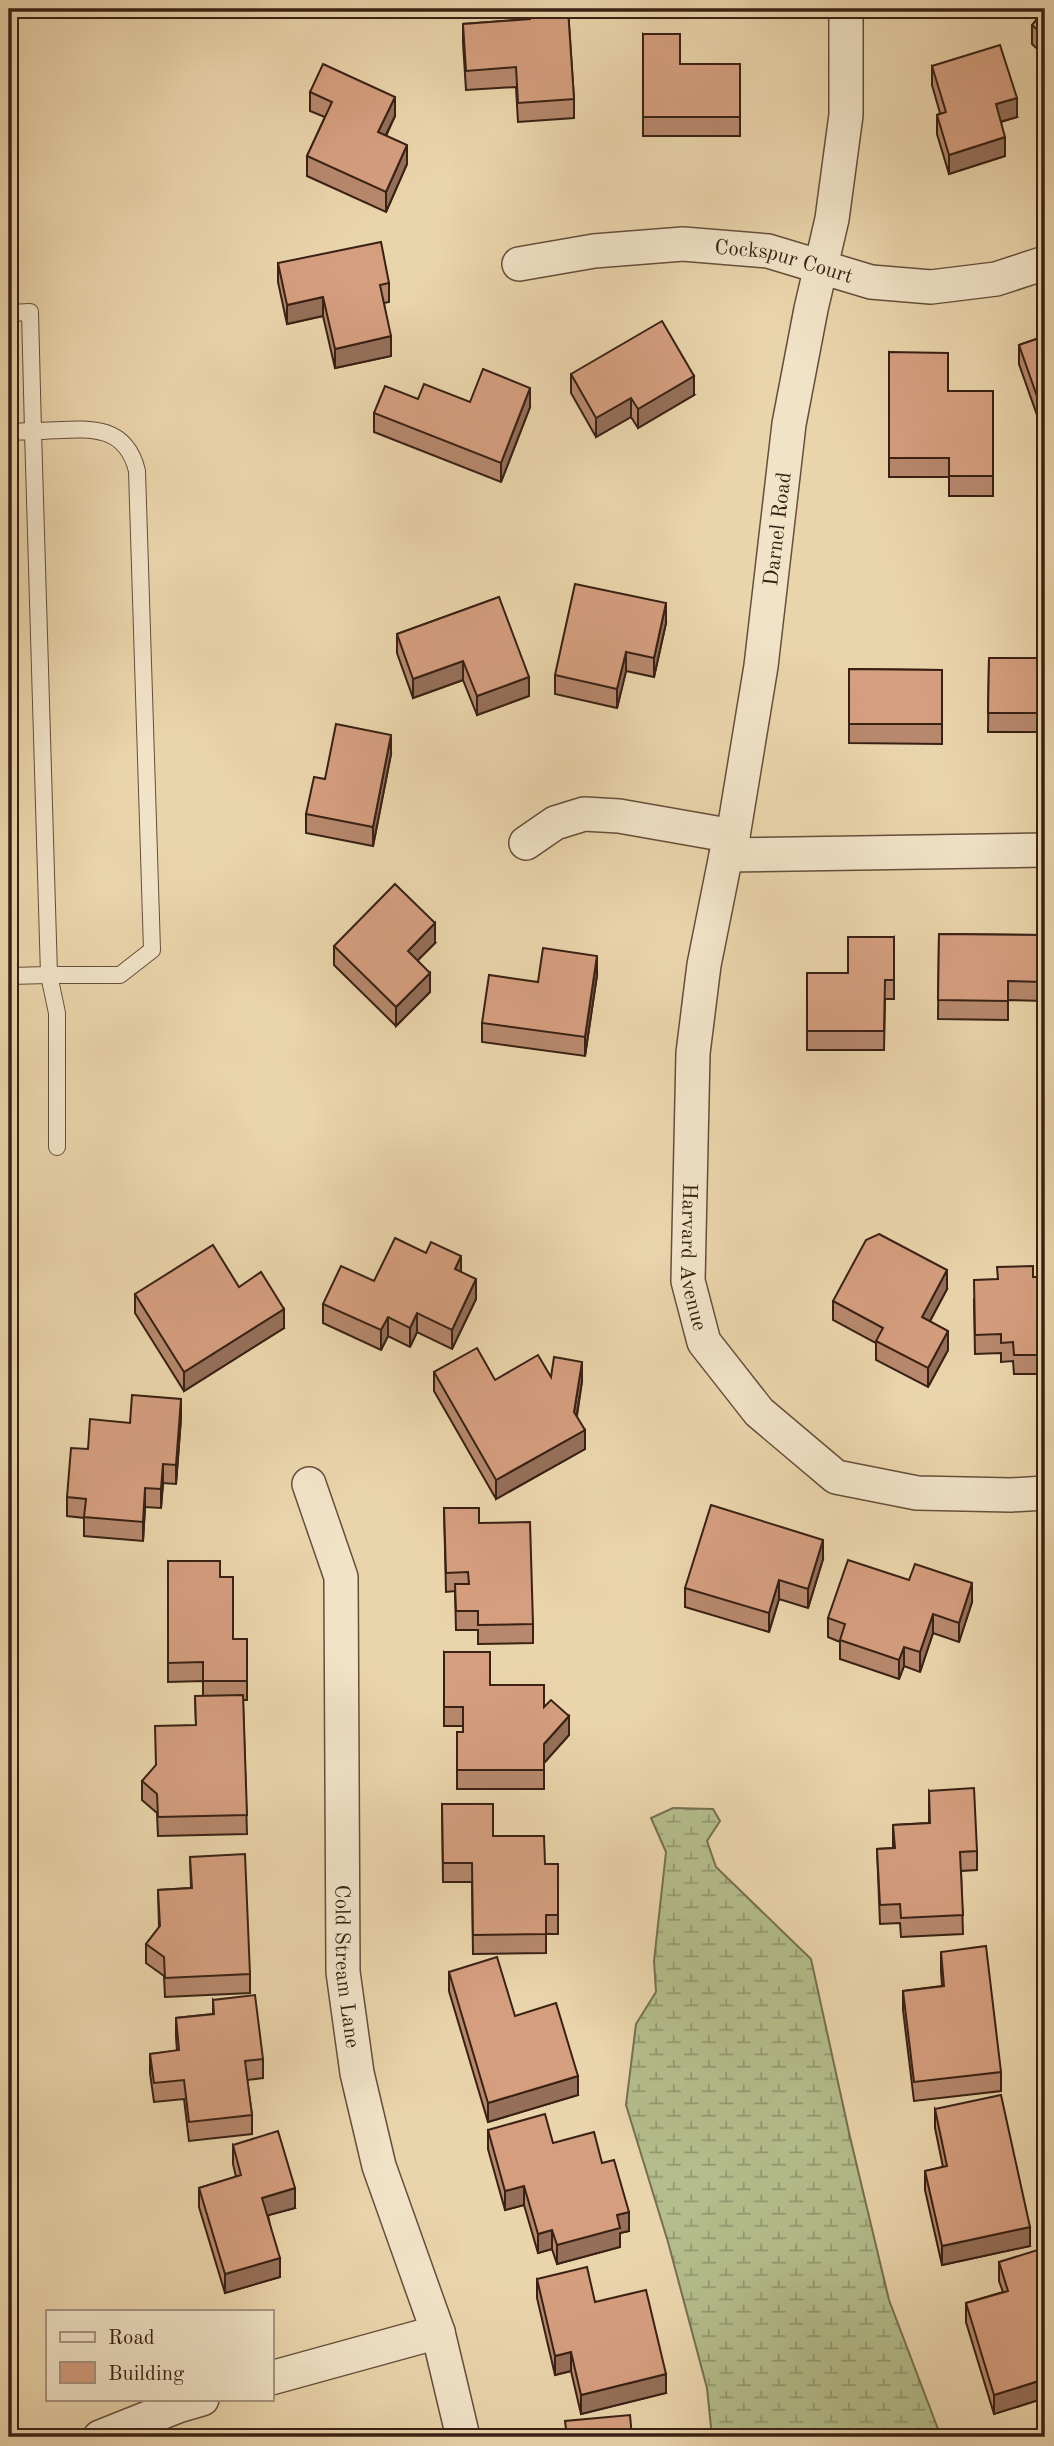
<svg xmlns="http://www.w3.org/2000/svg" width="1054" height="2446" font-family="'Old Standard TT',serif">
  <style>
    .wetland { fill: url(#wetland-marsh); stroke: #766f50; stroke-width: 2 }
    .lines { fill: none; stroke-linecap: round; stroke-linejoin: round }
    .service-casing { stroke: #654e3a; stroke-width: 18 }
    .minor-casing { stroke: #654e3a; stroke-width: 36 }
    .service { stroke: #f1e3c8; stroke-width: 16 }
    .minor { stroke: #f1e3c8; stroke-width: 33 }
    .wall { fill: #b7886d; stroke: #392114; stroke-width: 2 }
    .shaded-wall { fill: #956f59; stroke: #392114; stroke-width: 2 }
    .building { fill: #d59e7f; stroke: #392114; stroke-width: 2 }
    .labels { text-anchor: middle; stroke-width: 6; stroke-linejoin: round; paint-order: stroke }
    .street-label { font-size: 21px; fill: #392114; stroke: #f1e3c8 }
  </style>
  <defs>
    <pattern id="wetland-marsh" width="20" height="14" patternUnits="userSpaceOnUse" patternTransform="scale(1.75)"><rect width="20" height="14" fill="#b4bd8b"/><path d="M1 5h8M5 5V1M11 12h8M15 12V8" fill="none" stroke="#939970"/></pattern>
  </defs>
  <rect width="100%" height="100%" fill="#ead4ab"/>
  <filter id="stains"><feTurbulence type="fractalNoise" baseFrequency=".00286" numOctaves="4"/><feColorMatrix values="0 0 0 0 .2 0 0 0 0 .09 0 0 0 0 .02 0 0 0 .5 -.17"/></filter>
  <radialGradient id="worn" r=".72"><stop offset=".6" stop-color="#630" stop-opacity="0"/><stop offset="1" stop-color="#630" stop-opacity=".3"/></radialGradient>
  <path class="wetland" d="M 673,1808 L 713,1809 L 720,1821 L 707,1841 L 716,1867 L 811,1959 L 850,2137 L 889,2300 L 941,2437 L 712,2437 L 707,2388 L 668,2242 L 626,2105 L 636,2024 L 656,1992 L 654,1961 L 666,1852 L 651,1818 Z"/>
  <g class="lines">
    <g class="service-casing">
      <g id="service">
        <path d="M 9,313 L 30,312 L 33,431 C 77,431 124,417 137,471 L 152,950 L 120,975 L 49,975 L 57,1013 L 57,1147"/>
        <path d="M 9,432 L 33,431 L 49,975 L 9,976"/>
      </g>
    </g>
    <g class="minor-casing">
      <g id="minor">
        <path id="s1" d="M 846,9 L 846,115 L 832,219 L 811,309 L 789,424 L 761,666 L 733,836 L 726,855 L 704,965 L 693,1053 L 688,1281 L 704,1342 L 759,1412 L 836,1477 L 917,1493 L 1011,1495 L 1045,1493"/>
        <path id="s2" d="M 519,264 L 594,251 L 683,244 L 768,251 L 871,282 L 931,287 L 996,279 L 1045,263"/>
        <path d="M 526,843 L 555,823 L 584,814 L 619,816 L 733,836"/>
        <path d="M 726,855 L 1045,850"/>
        <path id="s3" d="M 309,1484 L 341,1577 L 343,1972 L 357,2073 L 379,2166 L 438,2332 L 463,2437"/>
        <path d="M 271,2378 L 438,2332"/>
        <path d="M 100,2437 L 178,2406 L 202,2399"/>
      </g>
    </g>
    <use href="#service" class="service"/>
    <use href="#minor" class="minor"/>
  </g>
  <g class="wall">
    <path d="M 528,9 L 568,9 L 574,99 L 574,118 L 518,122 L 516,87 L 466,90 L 463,43 L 463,24 L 528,19 Z"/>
    <path d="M 1045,10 L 1045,56 L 1032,44 L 1032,25 Z"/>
    <path d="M 643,34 L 680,64 L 740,64 L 740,136 L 643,136 Z"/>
    <path d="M 932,66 L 1017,117 L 1001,122 L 1005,156 L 949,174 L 937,134 L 937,115 L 940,113 L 932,85 Z"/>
    <path d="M 310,92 L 395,116 L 386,136 L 407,164 L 386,212 L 307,176 L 307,156 L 325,117 L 310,111 Z"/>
    <path d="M 278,263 L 389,283 L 389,302 L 384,303 L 391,356 L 335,368 L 323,316 L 287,324 L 278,282 Z"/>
    <path d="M 1045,336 L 1038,418 L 1019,364 L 1019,345 Z"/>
    <path d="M 889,352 L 948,391 L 993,391 L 993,496 L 949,496 L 949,477 L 889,477 Z"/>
    <path d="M 571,374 L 694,395 L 638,428 L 631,417 L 596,437 L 571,393 Z"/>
    <path d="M 418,399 L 530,407 L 501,482 L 374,432 L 374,413 Z"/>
    <path d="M 499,597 L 529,696 L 477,715 L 463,680 L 413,698 L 397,653 L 397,634 Z"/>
    <path d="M 666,623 L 654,677 L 626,671 L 617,708 L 555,694 L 555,675 Z"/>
    <path d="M 989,658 L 1045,658 L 1045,732 L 988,732 Z"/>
    <path d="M 849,669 L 942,670 L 942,744 L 849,743 Z"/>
    <path d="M 391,754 L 373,846 L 306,833 L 306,814 L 325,779 Z"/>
    <path d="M 939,934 L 1044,935 L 1044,1001 L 1008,1000 L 1008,1020 L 938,1019 Z"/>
    <path d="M 894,937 L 894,999 L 885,999 L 884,1050 L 807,1050 L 807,973 L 848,973 Z"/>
    <path d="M 435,943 L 418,960 L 430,992 L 396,1026 L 334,965 L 334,946 Z"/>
    <path d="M 597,975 L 585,1056 L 482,1042 L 482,1023 L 538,982 Z"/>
    <path d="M 461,1272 L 476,1299 L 452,1349 L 417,1332 L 410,1347 L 388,1336 L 381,1350 L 323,1323 L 323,1304 L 374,1281 Z"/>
    <path d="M 1033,1277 L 1045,1277 L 1045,1386 L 1037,1386 L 1037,1374 L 1014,1374 L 1013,1361 L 1001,1362 L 1001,1353 L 975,1354 L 974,1299 L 997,1279 Z"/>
    <path d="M 239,1287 L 284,1328 L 184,1391 L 135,1313 L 135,1294 Z"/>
    <path d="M 947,1289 L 930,1321 L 948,1350 L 928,1387 L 876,1360 L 876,1343 L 833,1320 L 833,1301 Z"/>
    <path d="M 434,1372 L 495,1380 L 551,1377 L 582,1381 L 577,1416 L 585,1449 L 496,1499 L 434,1391 Z"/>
    <path d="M 181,1418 L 176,1484 L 163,1483 L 161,1508 L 145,1507 L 143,1541 L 84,1536 L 84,1518 L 67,1516 L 67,1497 L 88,1449 L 130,1423 Z"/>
    <path d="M 444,1508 L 479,1523 L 533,1624 L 533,1643 L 478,1644 L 478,1630 L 456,1630 L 455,1591 L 446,1592 Z"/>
    <path d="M 823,1559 L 808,1608 L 779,1599 L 769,1632 L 685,1607 L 685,1588 Z"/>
    <path d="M 168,1561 L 220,1577 L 233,1639 L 247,1639 L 247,1700 L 243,1700 L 247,1834 L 158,1836 L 157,1813 L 142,1800 L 142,1781 L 196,1725 L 195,1696 L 203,1696 L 203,1681 L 168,1682 Z"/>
    <path d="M 972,1602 L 959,1642 L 933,1633 L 920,1672 L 904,1666 L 899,1679 L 840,1659 L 840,1642 L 828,1637 L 828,1618 Z"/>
    <path d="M 444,1652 L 490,1685 L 544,1707 L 569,1735 L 544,1763 L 544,1789 L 457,1789 L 457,1732 L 463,1732 L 463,1726 L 444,1726 Z"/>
    <path d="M 929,1791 L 977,1851 L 977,1870 L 961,1871 L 963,1934 L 901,1937 L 900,1923 L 880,1924 L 877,1849 L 893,1848 L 893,1825 L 929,1823 Z"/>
    <path d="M 442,1804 L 493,1836 L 545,1864 L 558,1864 L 558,1934 L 546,1934 L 546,1953 L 473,1954 L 472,1882 L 443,1882 Z"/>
    <path d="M 190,1857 L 250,1974 L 250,1993 L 165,1997 L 164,1976 L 146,1963 L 146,1944 L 159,1927 L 158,1890 L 191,1888 Z"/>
    <path d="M 941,1952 L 1001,2072 L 1001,2091 L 914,2101 L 903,2010 L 903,1991 L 942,1986 L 941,1971 Z"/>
    <path d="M 449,1972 L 515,2016 L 578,2095 L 488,2122 L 449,1991 Z"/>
    <path d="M 213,2000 L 263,2059 L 263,2078 L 247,2080 L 252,2115 L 252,2134 L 189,2141 L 184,2099 L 154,2102 L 150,2073 L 150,2054 L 177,2051 L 176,2037 L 176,2018 L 213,2014 Z"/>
    <path d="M 935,2109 L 1030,2246 L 942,2265 L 925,2190 L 925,2171 L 943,2167 L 935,2128 Z"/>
    <path d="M 488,2130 L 553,2143 L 602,2163 L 629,2231 L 620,2233 L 620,2247 L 557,2264 L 552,2249 L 538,2253 L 524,2205 L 505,2210 L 488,2149 Z"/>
    <path d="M 233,2145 L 295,2208 L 268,2215 L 280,2277 L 225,2293 L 199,2207 L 199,2188 L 236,2177 L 233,2164 Z"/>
    <path d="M 1045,2253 L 1045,2398 L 994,2414 L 966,2322 L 966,2303 L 1003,2292 L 999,2281 L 999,2262 Z"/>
    <path d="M 537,2279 L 595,2302 L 666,2393 L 581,2414 L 571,2371 L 555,2375 L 537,2298 Z"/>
  </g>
  <g class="shaded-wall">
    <path d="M 395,97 L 395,116 L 378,151 L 378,132 Z"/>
    <path d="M 1017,98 L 1017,117 L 996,123 L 996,104 Z"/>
    <path d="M 1005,137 L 1005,156 L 949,174 L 949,155 Z"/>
    <path d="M 407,145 L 407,164 L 386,212 L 386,192 Z"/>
    <path d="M 323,297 L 323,316 L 287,324 L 287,305 Z"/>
    <path d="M 391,336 L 391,356 L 335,368 L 335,349 Z"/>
    <path d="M 694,376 L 694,395 L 638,428 L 638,409 Z"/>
    <path d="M 530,388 L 530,407 L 501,482 L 501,463 Z"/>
    <path d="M 1045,396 L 1045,415 L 1038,418 L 1038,399 Z"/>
    <path d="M 631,398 L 631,417 L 596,437 L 596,418 Z"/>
    <path d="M 666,603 L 666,623 L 654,677 L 654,658 Z"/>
    <path d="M 626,652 L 626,671 L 617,708 L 617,689 Z"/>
    <path d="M 463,661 L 463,680 L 413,698 L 413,679 Z"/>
    <path d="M 529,677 L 529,696 L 477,715 L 477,696 Z"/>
    <path d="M 391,735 L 391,754 L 373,846 L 373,827 Z"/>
    <path d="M 435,923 L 435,943 L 408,970 L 408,951 Z"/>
    <path d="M 597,956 L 597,975 L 585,1056 L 585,1037 Z"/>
    <path d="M 430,973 L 430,992 L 396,1026 L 396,1007 Z"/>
    <path d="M 461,1256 L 461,1275 L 455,1269 Z"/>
    <path d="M 947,1270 L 947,1289 L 922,1336 L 922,1317 Z"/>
    <path d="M 476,1279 L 476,1299 L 452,1349 L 452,1330 Z"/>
    <path d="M 284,1309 L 284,1328 L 184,1391 L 184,1372 Z"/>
    <path d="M 417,1313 L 417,1332 L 410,1347 L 410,1328 Z"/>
    <path d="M 388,1317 L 388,1336 L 381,1350 L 381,1330 Z"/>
    <path d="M 948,1331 L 948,1350 L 928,1387 L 928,1368 Z"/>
    <path d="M 582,1362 L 582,1381 L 574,1431 L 574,1412 Z"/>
    <path d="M 181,1399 L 181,1418 L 176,1484 L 176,1465 Z"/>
    <path d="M 585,1430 L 585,1449 L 496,1499 L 496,1480 Z"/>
    <path d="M 163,1464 L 163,1483 L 161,1508 L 161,1489 Z"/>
    <path d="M 145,1488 L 145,1507 L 143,1541 L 143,1522 Z"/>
    <path d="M 823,1540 L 823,1559 L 808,1608 L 808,1589 Z"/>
    <path d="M 779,1580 L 779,1599 L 769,1632 L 769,1613 Z"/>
    <path d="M 972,1583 L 972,1602 L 959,1642 L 959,1623 Z"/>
    <path d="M 933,1614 L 933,1633 L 920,1672 L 920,1652 Z"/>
    <path d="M 904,1647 L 904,1666 L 899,1679 L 899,1660 Z"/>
    <path d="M 569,1716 L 569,1735 L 544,1763 L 544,1744 Z"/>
    <path d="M 578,2076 L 578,2095 L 488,2122 L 488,2103 Z"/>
    <path d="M 524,2186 L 524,2205 L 505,2210 L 505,2191 Z"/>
    <path d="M 295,2188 L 295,2208 L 262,2217 L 262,2198 Z"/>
    <path d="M 629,2212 L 629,2231 L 620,2233 L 620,2247 L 557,2264 L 557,2245 L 617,2215 Z"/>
    <path d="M 1030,2227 L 1030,2246 L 942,2265 L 942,2246 Z"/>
    <path d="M 552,2230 L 552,2249 L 538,2253 L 538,2234 Z"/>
    <path d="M 280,2258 L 280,2277 L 225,2293 L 225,2274 Z"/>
    <path d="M 571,2352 L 571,2371 L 555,2375 L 555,2356 Z"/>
    <path d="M 666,2374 L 666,2393 L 581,2414 L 581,2395 Z"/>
    <path d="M 1045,2379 L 1045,2398 L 994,2414 L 994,2395 Z"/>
  </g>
  <g class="building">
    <path d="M 529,9 L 568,9 L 574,99 L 518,103 L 516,67 L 466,71 L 463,24 L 530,19 Z"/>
    <path d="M 1045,10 L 1045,37 L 1032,25 Z"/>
    <path d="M 643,34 L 680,34 L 680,64 L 740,64 L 740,117 L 643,117 Z"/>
    <path d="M 1000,45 L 1017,98 L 996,104 L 1005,137 L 949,155 L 937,115 L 946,112 L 932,66 Z"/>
    <path d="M 323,64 L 395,97 L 378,132 L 407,145 L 386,192 L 307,156 L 332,102 L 310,92 Z"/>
    <path d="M 381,242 L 389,283 L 380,285 L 391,336 L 335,349 L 323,297 L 287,305 L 278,263 Z"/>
    <path d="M 662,321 L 694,376 L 638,409 L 631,398 L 596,418 L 571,374 Z"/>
    <path d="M 1045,336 L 1045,396 L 1038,399 L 1019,345 Z"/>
    <path d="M 889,352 L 948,353 L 948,391 L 993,391 L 993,476 L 949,476 L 949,458 L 889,458 Z"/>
    <path d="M 483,369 L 530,388 L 501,463 L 374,413 L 385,386 L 418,399 L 424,384 L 470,402 Z"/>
    <path d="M 575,584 L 666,603 L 654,658 L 626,652 L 617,689 L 555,675 Z"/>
    <path d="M 499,597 L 529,677 L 477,696 L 463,661 L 413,679 L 397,634 Z"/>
    <path d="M 989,658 L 1045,658 L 1045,713 L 988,713 Z"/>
    <path d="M 849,669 L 942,670 L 942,724 L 849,724 Z"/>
    <path d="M 336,724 L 391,735 L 373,827 L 306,814 L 314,777 L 325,779 Z"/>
    <path d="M 395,884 L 435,923 L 408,951 L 430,973 L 396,1007 L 334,946 Z"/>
    <path d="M 939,934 L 1044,935 L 1044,982 L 1008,981 L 1008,1001 L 938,1000 Z"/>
    <path d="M 848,937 L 894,937 L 894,980 L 885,980 L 884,1031 L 807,1031 L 807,973 L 848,973 Z"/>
    <path d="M 543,948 L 597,956 L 585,1037 L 482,1023 L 489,975 L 538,982 Z"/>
    <path d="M 879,1234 L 947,1270 L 922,1317 L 948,1331 L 928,1368 L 876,1341 L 883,1328 L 833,1301 L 866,1240 Z"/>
    <path d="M 395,1238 L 426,1253 L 431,1242 L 461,1256 L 455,1269 L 476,1279 L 452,1330 L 417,1313 L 410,1328 L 388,1317 L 381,1330 L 323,1304 L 341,1266 L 374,1281 Z"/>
    <path d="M 213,1245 L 239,1287 L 261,1272 L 284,1309 L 184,1372 L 135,1294 Z"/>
    <path d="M 1033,1266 L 1033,1277 L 1045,1277 L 1045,1367 L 1037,1367 L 1037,1355 L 1014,1355 L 1013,1342 L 1001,1343 L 1001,1334 L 975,1335 L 974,1280 L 998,1279 L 997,1267 Z"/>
    <path d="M 477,1348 L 495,1380 L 538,1355 L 551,1377 L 554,1357 L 582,1362 L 574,1412 L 585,1430 L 496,1480 L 434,1372 Z"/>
    <path d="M 132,1395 L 181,1399 L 176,1465 L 163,1464 L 161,1489 L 145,1488 L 143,1522 L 84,1517 L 86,1499 L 67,1497 L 71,1448 L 88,1449 L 90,1419 L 130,1423 Z"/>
    <path d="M 711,1505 L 823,1540 L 808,1589 L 779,1580 L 769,1613 L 685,1588 Z"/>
    <path d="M 444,1508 L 479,1508 L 479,1523 L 530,1522 L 533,1624 L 478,1625 L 478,1611 L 456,1611 L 455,1584 L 469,1584 L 468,1572 L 446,1573 Z"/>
    <path d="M 848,1560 L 909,1580 L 915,1564 L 972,1583 L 959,1623 L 933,1614 L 920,1652 L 904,1647 L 899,1660 L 840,1640 L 845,1624 L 828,1618 Z"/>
    <path d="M 168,1561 L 220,1561 L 220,1577 L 233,1577 L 233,1639 L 247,1639 L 247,1681 L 203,1681 L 203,1662 L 168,1663 Z"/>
    <path d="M 444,1652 L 490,1652 L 490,1685 L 544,1685 L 544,1707 L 551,1700 L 569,1716 L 544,1744 L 544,1770 L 457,1770 L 457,1732 L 463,1732 L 463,1707 L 444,1707 Z"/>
    <path d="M 243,1695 L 247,1815 L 158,1817 L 157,1794 L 142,1781 L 156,1765 L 155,1726 L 196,1725 L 195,1696 Z"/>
    <path d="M 974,1788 L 977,1851 L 960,1852 L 963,1915 L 901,1918 L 900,1904 L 880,1905 L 877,1849 L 895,1848 L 893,1825 L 930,1823 L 929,1791 Z"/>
    <path d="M 442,1804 L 493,1804 L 493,1836 L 544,1836 L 545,1864 L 558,1864 L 558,1915 L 546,1915 L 546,1934 L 473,1935 L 472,1863 L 443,1863 Z"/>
    <path d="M 245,1854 L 250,1974 L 165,1978 L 164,1957 L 146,1944 L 160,1926 L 158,1890 L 192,1888 L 190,1857 Z"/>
    <path d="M 986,1946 L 1001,2072 L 914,2082 L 903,1991 L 944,1986 L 941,1952 Z"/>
    <path d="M 497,1957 L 515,2016 L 556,2003 L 578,2076 L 488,2103 L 449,1972 Z"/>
    <path d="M 255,1995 L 263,2059 L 245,2061 L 252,2115 L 189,2122 L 184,2080 L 154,2083 L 150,2054 L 179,2050 L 176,2018 L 214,2014 L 213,2000 Z"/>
    <path d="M 1001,2095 L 1030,2227 L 942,2246 L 925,2171 L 947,2166 L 935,2109 Z"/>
    <path d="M 545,2114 L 553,2143 L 594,2132 L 602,2163 L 614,2160 L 629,2212 L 617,2215 L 620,2228 L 557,2245 L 552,2230 L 538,2234 L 524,2186 L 505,2191 L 488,2130 Z"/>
    <path d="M 278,2131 L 295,2188 L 262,2198 L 280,2258 L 225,2274 L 199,2188 L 241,2175 L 233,2145 Z"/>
    <path d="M 1044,2248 L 1045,2253 L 1045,2353 L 1042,2354 L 1045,2365 L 1045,2379 L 994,2395 L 966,2303 L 1008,2291 L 999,2262 Z"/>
    <path d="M 587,2267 L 595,2302 L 646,2290 L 666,2374 L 581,2395 L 571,2352 L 555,2356 L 537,2279 Z"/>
    <path d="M 630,2415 L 632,2437 L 567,2437 L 565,2421 Z"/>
  </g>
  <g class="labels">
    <g class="street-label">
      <text dy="7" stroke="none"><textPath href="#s2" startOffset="268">Cockspur Court</textPath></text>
      <text transform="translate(777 529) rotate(-83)" y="7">Darnel Road</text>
      <text dy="7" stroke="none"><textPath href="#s1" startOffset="1262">Harvard Avenue</textPath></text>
      <text dy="7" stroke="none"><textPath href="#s3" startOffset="488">Cold Stream Lane</textPath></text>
    </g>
  </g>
  <rect width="1054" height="2446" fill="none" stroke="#ead4ab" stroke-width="35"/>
  <rect x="10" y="10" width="1033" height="2425" fill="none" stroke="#392114" stroke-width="3.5"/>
  <rect x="18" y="18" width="1019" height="2411" fill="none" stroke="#392114" stroke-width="2"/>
  <rect x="46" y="2310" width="228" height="91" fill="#f1e3c8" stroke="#a79580" stroke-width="2"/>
  <rect x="60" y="2332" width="35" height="10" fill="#f1e3c8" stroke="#a79580" stroke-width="2"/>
  <text x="108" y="2344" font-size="21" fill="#392114">Road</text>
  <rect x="60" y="2362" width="35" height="21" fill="#d59e7f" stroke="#a79580" stroke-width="2"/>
  <text x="108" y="2380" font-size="21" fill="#392114">Building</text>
  <rect width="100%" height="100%" filter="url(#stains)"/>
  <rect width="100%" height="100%" fill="url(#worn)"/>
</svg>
